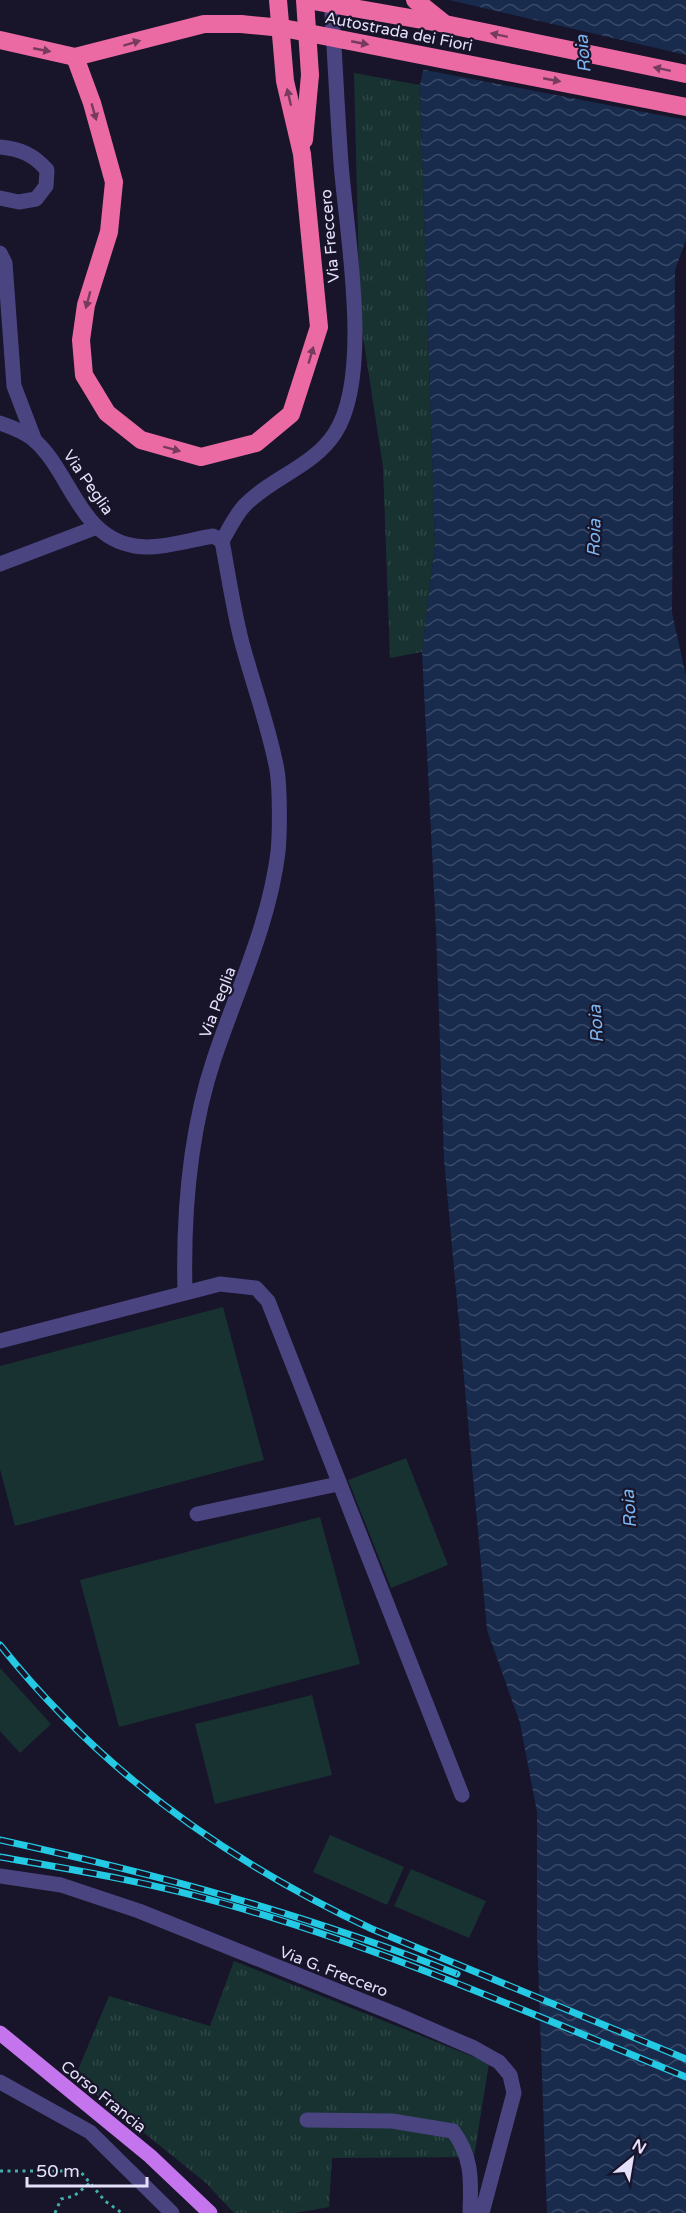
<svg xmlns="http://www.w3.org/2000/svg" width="686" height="2213" font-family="'Varela Round',sans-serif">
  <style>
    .grass { fill: url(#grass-tufts) }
    .pitch { fill: #183232 }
    .water { fill: url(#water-waves) }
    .pier { fill: #181429 }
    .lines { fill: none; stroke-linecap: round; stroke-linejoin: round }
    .path { stroke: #41aeab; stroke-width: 3; stroke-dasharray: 3 4.5; stroke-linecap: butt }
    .minor { stroke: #4a4581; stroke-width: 15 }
    .major { stroke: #c475ed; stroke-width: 15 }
    .highway { stroke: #ec6aa4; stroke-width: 18 }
    .rail-casing { stroke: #24c9e3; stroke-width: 7 }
    .rail { stroke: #181429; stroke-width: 4.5; stroke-dasharray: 14; stroke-linecap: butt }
    .highway-bridge { stroke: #ec6aa4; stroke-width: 18 }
    .oneway { fill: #773b60 }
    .labels { text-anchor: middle; stroke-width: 4.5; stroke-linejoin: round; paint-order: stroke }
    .street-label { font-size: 16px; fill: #e4e0fb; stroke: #181429 }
    .water-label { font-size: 18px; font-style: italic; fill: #7bb4ee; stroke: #181429 }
  </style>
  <defs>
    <pattern id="grass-tufts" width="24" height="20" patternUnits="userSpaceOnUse" patternTransform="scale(1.5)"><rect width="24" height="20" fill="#183232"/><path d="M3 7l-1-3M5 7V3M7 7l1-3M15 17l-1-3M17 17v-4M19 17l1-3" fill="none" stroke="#2e4646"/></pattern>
    <pattern id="water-waves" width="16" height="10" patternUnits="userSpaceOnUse" patternTransform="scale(1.5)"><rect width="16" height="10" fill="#182b4d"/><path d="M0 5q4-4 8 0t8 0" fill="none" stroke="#394968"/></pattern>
  </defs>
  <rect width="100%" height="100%" fill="#181429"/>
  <g class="grass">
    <path d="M 354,73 L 420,85 L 435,544 L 422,652 L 390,658 L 383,467 L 360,317 Z"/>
    <path d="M 234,1961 L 489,2063 L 474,2157 L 332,2158 L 329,2207 L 295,2213 L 234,2213 L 206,2183 L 75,2077 L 109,1996 L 210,2026 Z"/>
  </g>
  <g class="pitch">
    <path d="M 223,1307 L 264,1460 L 15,1526 L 0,1469 L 0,1366 Z"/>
    <path d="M 406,1458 L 448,1565 L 391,1588 L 348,1480 Z"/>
    <path d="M 320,1517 L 360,1664 L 119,1727 L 80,1580 Z"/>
    <path d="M 0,1668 L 51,1724 L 20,1753 L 0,1731 Z"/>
    <path d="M 312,1695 L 332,1775 L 215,1804 L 195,1724 Z"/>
    <path d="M 330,1835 L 404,1867 L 387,1905 L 313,1872 Z"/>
    <path d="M 411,1869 L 486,1901 L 469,1938 L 394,1906 Z"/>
  </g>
  <path class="water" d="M 438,0 L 686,0 L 686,240 L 675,270 L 672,613 L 686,676 L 686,2213 L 547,2213 L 537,1936 L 537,1812 L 520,1723 L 487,1630 L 444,1159 L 436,931 L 422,652 L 435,544 L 420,85 Z"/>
  <path class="pier" d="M 435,0 L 449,0 L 686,55 L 686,120 L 420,69 Z"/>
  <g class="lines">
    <g class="path">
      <path d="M 0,2171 L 80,2171 L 105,2201 L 122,2213"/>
      <path d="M 55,2213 L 61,2199 L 74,2196 L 90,2183"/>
    </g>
    <g class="minor">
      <path d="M 0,147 C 20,149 33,154 47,170 L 46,186 L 36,199 L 19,202 L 0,198"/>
      <path d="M 0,253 L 5,263 L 14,386 L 35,441"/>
      <path d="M 0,423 C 12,427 23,431 33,439 C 71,471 78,537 135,546 C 159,550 189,540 213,536 L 222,541"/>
      <path d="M 0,564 L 97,527"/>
      <path d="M 185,1292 C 183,1214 189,1134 214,1059 C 237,990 269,925 278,852 C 280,832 280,789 277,770 C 269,726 252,682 241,639 C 233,607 228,573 222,541 C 229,529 235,516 244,506 C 272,477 313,467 335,433 C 373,375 346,231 341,163 C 337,109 335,54 331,0"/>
      <path d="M 0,1341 L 220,1284 L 256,1288 L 268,1301 L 462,1795"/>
      <path d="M 197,1514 L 338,1484"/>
      <path d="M 0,1876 L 61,1885 L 139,1911 L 395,2014 L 474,2048 L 499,2062 L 510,2075 L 514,2093 L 482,2213"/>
      <path d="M 0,2082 L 90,2132 L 172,2213"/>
      <path d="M 307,2120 L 392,2121 L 453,2131 C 473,2158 471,2181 470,2213"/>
    </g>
    <path class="major" d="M 0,2033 L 150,2156 L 210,2213"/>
    <g class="highway">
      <path d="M 415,0 L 445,24 L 686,74"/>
      <path d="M 0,40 L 75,57 L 204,24 L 241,24"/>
      <path d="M 75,57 L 92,103 L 114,182 L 109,232 L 86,305 L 81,340 L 84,375 L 107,413 L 141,440 L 201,457 L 256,443 L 291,414 L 319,327 L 302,154 L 285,81 L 278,0"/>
      <path d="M 304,140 L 310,75 L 305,0"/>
    </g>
    <g class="rail-casing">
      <g id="rail">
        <path d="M 0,1645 C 99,1770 228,1862 372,1929 L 686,2059"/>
        <path d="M 0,1840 C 156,1874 309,1915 457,1974"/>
        <path d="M 0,1857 C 75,1870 149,1882 222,1903 C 381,1947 534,2015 686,2077"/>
      </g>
    </g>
    <use href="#rail" class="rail"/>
    <g class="highway-bridge">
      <path d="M 307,0 L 445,24"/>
      <path d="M 241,24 L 283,28 L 686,107"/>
    </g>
  </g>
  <defs><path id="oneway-solid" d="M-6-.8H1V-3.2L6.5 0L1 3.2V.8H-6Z" transform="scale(1.5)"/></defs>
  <g class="oneway">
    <use href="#oneway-solid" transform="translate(499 35) rotate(-168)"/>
    <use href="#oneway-solid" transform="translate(132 43) rotate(-17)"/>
    <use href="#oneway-solid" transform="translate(360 43) rotate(11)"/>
    <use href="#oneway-solid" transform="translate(42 50) rotate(11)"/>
    <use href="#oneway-solid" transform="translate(662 69) rotate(-168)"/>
    <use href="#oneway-solid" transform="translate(552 80) rotate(11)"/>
    <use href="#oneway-solid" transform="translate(289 97) rotate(-103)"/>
    <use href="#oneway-solid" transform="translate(94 112) rotate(74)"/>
    <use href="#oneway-solid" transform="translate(88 300) rotate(105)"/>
    <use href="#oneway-solid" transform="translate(311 355) rotate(-74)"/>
    <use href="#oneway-solid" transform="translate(172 449) rotate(15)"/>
  </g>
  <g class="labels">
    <g class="street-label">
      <text transform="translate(399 31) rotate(11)" y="6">Autostrada dei Fiori</text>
      <text transform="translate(329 236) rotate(-95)" y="6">Via Freccero</text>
      <text transform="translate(89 482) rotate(55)" y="6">Via Peglia</text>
      <text transform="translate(217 1002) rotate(-69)" y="6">Via Peglia</text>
      <text transform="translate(334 1971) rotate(21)" y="6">Via G. Freccero</text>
      <text transform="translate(104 2096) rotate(39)" y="6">Corso Francia</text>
    </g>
    <g class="water-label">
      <text transform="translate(583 54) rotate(-95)" y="6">Roia</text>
      <text transform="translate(594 538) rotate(-88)" y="6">Roia</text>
      <text transform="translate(596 1024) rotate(-94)" y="6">Roia</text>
      <text transform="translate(629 1509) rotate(-94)" y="6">Roia</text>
    </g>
  </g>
  <g transform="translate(632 2159) rotate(30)" stroke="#181429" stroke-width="4.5" paint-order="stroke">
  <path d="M0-4.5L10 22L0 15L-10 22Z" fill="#e4e0fb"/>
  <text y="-9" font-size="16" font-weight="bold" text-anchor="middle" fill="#e4e0fb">N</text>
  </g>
  <path d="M27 2177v9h120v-9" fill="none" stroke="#e4e0fb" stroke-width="3"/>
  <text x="36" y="2177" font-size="18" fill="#e4e0fb" stroke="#181429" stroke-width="4.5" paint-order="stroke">50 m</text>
</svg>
